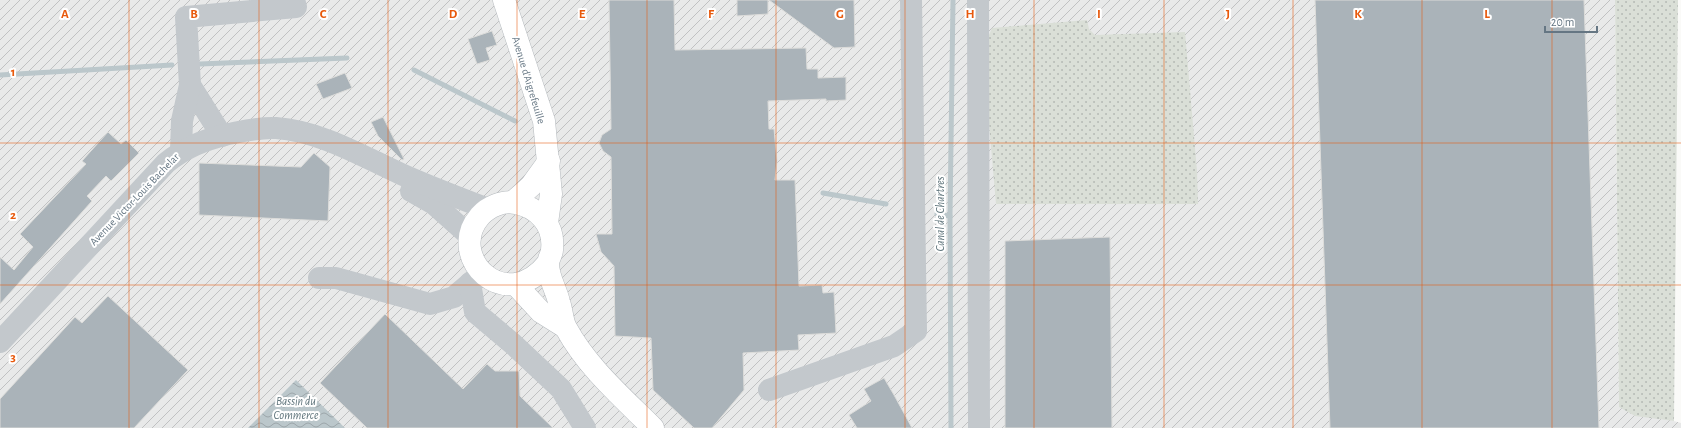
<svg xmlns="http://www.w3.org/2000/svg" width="1681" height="428" font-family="'Alegreya Sans',sans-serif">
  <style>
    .industrial { fill: url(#industrial-furrows) }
    .grass { fill: url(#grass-dots) }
    .water { fill: url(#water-waves) }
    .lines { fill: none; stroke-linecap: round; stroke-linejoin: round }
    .stream { stroke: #bbc7cb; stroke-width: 5 }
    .building { fill: #aab3b9; stroke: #dcdcda }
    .major-casing { stroke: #b5babe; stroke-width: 23 }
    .minor { stroke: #c3c8cc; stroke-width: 22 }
    .major { stroke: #fff; stroke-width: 22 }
    .grid { fill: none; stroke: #e8590c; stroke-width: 1; stroke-opacity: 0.55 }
    .labels { text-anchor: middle; stroke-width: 4; stroke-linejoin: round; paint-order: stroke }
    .street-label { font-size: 11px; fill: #657683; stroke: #fff }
    .water-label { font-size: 12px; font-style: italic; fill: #60757c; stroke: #fff }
    .grid-label { font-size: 13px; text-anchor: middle; font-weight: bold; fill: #e8590c; stroke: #fff; stroke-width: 4; stroke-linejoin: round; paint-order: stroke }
  </style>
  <defs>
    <pattern id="industrial-furrows" width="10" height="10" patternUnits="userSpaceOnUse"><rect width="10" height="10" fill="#e8e9e9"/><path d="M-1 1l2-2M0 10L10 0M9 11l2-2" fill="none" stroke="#c0c1c2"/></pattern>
    <pattern id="grass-dots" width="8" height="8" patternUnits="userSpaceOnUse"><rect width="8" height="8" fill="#dadfd7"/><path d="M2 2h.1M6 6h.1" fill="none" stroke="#b4b9b4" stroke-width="1.8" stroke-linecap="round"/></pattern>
    <pattern id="water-waves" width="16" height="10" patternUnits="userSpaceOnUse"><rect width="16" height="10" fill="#bbc7cb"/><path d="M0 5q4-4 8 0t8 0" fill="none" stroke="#9ca6aa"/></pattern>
  </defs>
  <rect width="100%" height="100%" fill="#fafaf8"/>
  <path class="industrial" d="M 0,0 L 1615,0 L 1619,406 L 1681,423 L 1681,428 L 0,428 Z"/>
  <g class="grass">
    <path d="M 1615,0 L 1678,0 L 1674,421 L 1635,416 L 1619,407 Z"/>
    <path d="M 1087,20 L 1089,29 L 1095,35 L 1185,32 L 1197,171 L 1198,204 L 996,204 L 989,124 L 986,42 L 992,28 Z"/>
  </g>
  <path class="water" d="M 296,380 L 345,428 L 248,428 Z"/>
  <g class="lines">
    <g class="stream">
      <path d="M 200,64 L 347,58"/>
      <path d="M 414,70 L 515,121"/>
      <path d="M 0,75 L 172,65"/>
      <path d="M 823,193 L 886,204"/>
      <path d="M 937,214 L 950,216"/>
      <path d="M 951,428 L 950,216 L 953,0"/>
    </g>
  </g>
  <g class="building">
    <path d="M 609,0 L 674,0 L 675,50 L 806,48 L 807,69 L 818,69 L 818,78 L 846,77 L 846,100 L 826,101 L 826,99 L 768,101 L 769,129 L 774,129 L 777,161 L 775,180 L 795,180 L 799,286 L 822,285 L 823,293 L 834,292 L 836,333 L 798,335 L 799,350 L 743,353 L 744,390 L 712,428 L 694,428 L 653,390 L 651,338 L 615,336 L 614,266 L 601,252 L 596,234 L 612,234 L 611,157 L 603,151 L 599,143 L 602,135 L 611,129 Z"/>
    <path d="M 737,0 L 768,0 L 768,14 L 737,16 Z"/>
    <path d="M 769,0 L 854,0 L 855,47 L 834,48 Z"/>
    <path d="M 1315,0 L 1584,0 L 1599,428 L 1330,428 Z"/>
    <path d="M 492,31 L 497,45 L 486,48 L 490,60 L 477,64 L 468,39 Z"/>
    <path d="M 345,73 L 352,88 L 323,99 L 316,84 Z"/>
    <path d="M 383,117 L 404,159 L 402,160 L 378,136 L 371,122 Z"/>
    <path d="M 108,132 L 121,144 L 126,140 L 139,153 L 111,181 L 106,176 L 87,196 L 92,201 L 0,304 L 0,257 L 14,270 L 33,247 L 20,234 L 86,164 L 82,161 Z"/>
    <path d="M 314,153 L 330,167 L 328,221 L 199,215 L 199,163 L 301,167 Z"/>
    <path d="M 1110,237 L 1112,428 L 1005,428 L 1005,241 Z"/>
    <path d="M 108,296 L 188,370 L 134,428 L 0,428 L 0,399 L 75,317 L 82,323 Z"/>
    <path d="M 385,314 L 463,389 L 487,364 L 495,371 L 519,371 L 520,396 L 553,428 L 367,428 L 320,383 Z"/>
    <path d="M 884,378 L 894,395 L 912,428 L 857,428 L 849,415 L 871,401 L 864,389 Z"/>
  </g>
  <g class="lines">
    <g class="major-casing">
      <g id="major">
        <path d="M 504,0 L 544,121 L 551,194 L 547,223"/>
        <path d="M 513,202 L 531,186 L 549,161"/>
        <path d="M 548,263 C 505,317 445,256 480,216 C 488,207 503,200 515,203 C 538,207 555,225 552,250 C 552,254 548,259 548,264 C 548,277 556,289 559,302 C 562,310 562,321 566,328 C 587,367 622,397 653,428"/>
        <path d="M 516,285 L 541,312 L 565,327"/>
      </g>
    </g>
    <g class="minor">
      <path d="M 978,0 L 979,428"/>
      <path d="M 190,85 L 222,136"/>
      <path d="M 181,151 L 182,121 L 190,85 L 186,17 L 296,7 L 294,0"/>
      <path d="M 411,191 L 434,204 L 470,236"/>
      <path d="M 319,278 L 336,278 L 430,304 L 454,297 L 480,275"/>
      <path d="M 470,283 L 475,312 L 513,344 L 561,389 L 585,428"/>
      <path d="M 0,342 L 166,163 C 186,147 204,140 228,134 C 244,131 260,127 276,128 C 320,131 362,156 401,174 C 430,187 459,198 488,209"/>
      <path d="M 769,390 L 894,346 L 916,331 L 911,0"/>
    </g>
    <use href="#major" class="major"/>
  </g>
  <path class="grid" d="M 129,0 L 129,428M 259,0 L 259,428M 388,0 L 388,428M 517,0 L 517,428M 647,0 L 647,428M 776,0 L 776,428M 905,0 L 905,428M 1034,0 L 1034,428M 1164,0 L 1164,428M 1293,0 L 1293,428M 1422,0 L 1422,428M 1552,0 L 1552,428M 0,143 L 1681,143M 0,285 L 1681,285"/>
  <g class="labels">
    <g class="street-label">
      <text transform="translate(529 80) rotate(73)" y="4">Avenue d'Aigrefeuille</text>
      <text transform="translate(134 199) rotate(-46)" y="4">Avenue Victor-Louis Bachelar</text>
    </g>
    <g class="water-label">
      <text transform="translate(940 214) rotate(-90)" y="4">Canal de Chartres</text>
      <text x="296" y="405">Bassin du<tspan x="296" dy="14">Commerce</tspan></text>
    </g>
  </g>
  <g class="grid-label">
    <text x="65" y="18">A</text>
    <text x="194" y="18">B</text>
    <text x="323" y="18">C</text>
    <text x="453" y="18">D</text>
    <text x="582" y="18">E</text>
    <text x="711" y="18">F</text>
    <text x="840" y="18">G</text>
    <text x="970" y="18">H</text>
    <text x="1099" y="18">I</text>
    <text x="1228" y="18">J</text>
    <text x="1358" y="18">K</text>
    <text x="1487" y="18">L</text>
    <text x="13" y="76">1</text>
    <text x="13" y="219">2</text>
    <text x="13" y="361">3</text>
  </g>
  <path d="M1545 26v6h52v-6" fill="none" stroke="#657683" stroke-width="2"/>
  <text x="1551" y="26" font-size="12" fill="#657683" stroke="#ffffff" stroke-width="3" paint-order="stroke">20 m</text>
</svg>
